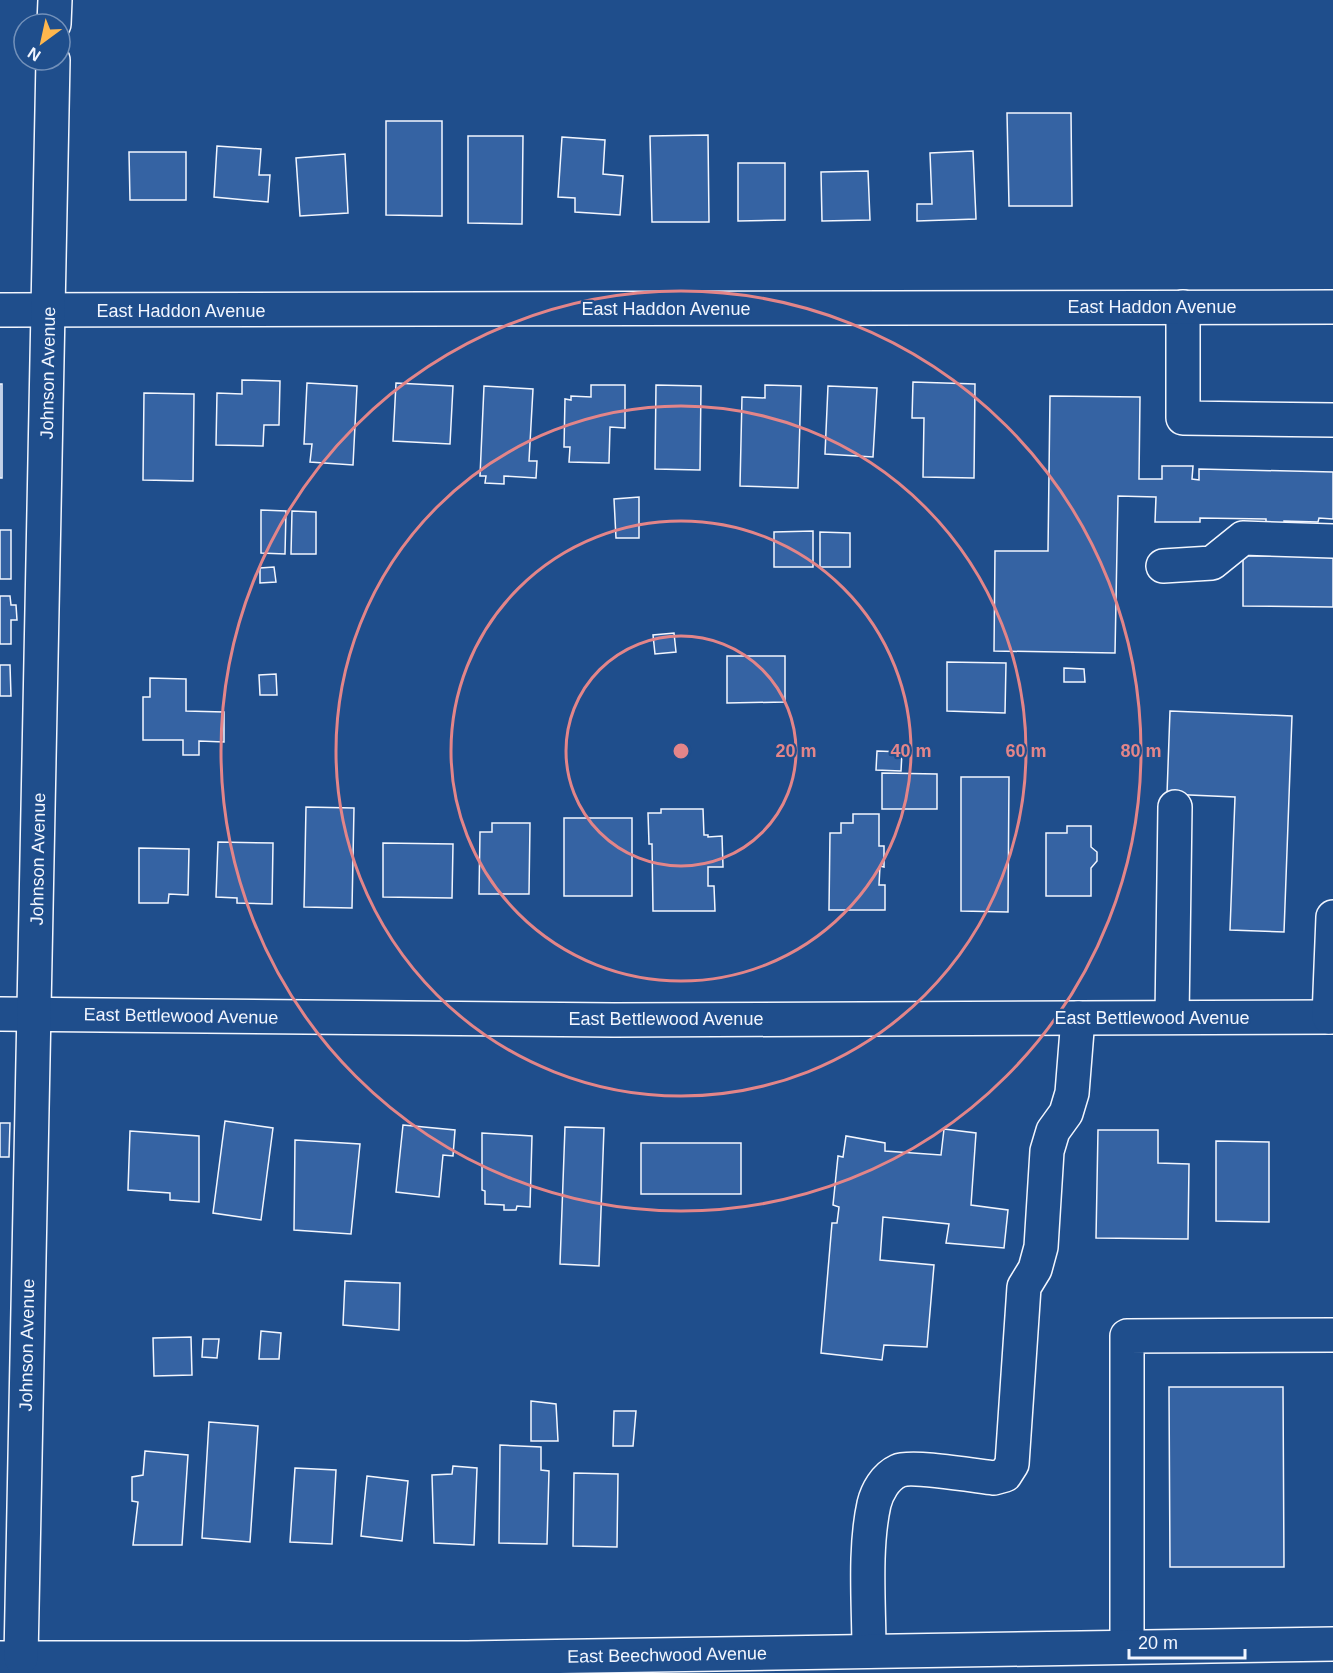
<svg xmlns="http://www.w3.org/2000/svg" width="1333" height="1673" font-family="Helvetica,sans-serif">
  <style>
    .building { fill: #3563a3; stroke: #f2f6ff; stroke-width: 1.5 }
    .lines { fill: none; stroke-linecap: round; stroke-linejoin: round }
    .minor-casing { stroke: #f2f6ff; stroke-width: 36 }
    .minor { stroke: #1f4e8c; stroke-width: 33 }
    .ring { fill: none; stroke: #e38589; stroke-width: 3 }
    .labels { text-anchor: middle; stroke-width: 4.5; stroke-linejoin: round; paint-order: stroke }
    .street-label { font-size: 18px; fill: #f2f6ff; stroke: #1f4e8c }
    .centre { fill: #e38589; stroke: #1f4e8c; stroke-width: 3 }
    .ring-label { font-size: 18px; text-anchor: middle; font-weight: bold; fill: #e38589; stroke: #1f4e8c; stroke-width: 4.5; stroke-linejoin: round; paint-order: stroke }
  </style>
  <rect width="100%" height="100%" fill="#1f4e8c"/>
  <g class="building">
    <path d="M 1007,113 L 1071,113 L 1072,206 L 1009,206 Z"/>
    <path d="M 386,121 L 442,121 L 442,216 L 386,215 Z"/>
    <path d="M 708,135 L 709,222 L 652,222 L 650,136 Z"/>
    <path d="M 468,136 L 523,136 L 522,224 L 468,223 Z"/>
    <path d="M 562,137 L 605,140 L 603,174 L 623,176 L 620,215 L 575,212 L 575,198 L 558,197 Z"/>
    <path d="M 217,146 L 261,149 L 259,175 L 270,175 L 268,202 L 214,197 Z"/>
    <path d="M 973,151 L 976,219 L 917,221 L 917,204 L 932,204 L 930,153 Z"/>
    <path d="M 129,152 L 186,152 L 186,200 L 130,200 Z"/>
    <path d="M 345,154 L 348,213 L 300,216 L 296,158 Z"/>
    <path d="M 738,163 L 785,163 L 785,220 L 738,221 Z"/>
    <path d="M 868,171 L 870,220 L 822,221 L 821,172 Z"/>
    <path d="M 242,380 L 280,381 L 279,425 L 264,425 L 263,446 L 216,445 L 217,393 L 242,394 Z"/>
    <path d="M 913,382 L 975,384 L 974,478 L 923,477 L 924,418 L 912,418 Z"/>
    <path d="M 307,383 L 357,386 L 353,465 L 310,462 L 312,444 L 304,444 Z"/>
    <path d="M 396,383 L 453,386 L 450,444 L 393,441 Z"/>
    <rect x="0" y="384" width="2" height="94"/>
    <path d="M 591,385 L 625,385 L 625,428 L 610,427 L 609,463 L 569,462 L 570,447 L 564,447 L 565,399 L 571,400 L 571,396 L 591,397 Z"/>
    <path d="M 656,385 L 701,386 L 700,470 L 655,469 Z"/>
    <path d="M 765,385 L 801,386 L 798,488 L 740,486 L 742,397 L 765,398 Z"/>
    <path d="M 484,386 L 533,389 L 529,461 L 537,461 L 536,478 L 504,476 L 504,484 L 485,483 L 486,476 L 480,476 Z"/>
    <path d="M 828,386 L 877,388 L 873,457 L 825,454 Z"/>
    <path d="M 144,393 L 194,394 L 193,481 L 143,480 Z"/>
    <path d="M 1050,396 L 1140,397 L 1139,479 L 1162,479 L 1162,466 L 1193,466 L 1192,479 L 1199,480 L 1199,469 L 1333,472 L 1333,519 L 1319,518 L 1318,522 L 1284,521 L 1284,526 L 1266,525 L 1266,519 L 1200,518 L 1200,522 L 1155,522 L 1156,497 L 1118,496 L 1115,653 L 994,651 L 995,551 L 1048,551 Z"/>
    <path d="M 639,497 L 639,538 L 616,538 L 614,499 Z"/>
    <path d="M 261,510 L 286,511 L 285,554 L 261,553 Z"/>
    <path d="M 292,511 L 316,512 L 316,554 L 291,554 Z"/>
    <rect x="0" y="530" width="11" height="49"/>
    <path d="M 813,531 L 813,567 L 774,567 L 774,532 Z"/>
    <path d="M 820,532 L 850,533 L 850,567 L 820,567 Z"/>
    <path d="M 1243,556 L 1333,556 L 1333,607 L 1243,606 Z"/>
    <path d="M 274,567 L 276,582 L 260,583 L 260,568 Z"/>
    <path d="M 0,596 L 10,596 L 11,605 L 16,605 L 17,620 L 11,620 L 11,644 L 0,644 Z"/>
    <path d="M 674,633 L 676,652 L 655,654 L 653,635 Z"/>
    <path d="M 727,656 L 785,656 L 785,702 L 727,703 Z"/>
    <path d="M 947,662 L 1006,663 L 1005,713 L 947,711 Z"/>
    <path d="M 0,665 L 10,665 L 11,696 L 0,696 Z"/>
    <path d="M 1064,668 L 1084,669 L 1085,682 L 1064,682 Z"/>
    <path d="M 276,674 L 277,695 L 260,695 L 259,675 Z"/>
    <path d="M 150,678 L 186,679 L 186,711 L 224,712 L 224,742 L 199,741 L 199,755 L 183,755 L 183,740 L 143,740 L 143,697 L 150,697 Z"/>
    <path d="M 1170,711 L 1292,716 L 1284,932 L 1230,930 L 1235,797 L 1167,794 Z"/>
    <path d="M 877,751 L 902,752 L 901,771 L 876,770 Z"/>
    <path d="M 882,773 L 937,774 L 937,809 L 882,809 Z"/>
    <path d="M 961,777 L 1009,777 L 1008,912 L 961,911 Z"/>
    <path d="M 306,807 L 354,808 L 352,908 L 304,907 Z"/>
    <path d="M 661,809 L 703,809 L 704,835 L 708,835 L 708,837 L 722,836 L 723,867 L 708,867 L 708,886 L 714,886 L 715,911 L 653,911 L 652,844 L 649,844 L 648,813 L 661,813 Z"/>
    <path d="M 853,814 L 879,814 L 879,846 L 884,846 L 884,867 L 880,866 L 879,885 L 885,885 L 885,910 L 829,910 L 830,833 L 841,833 L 841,823 L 853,823 Z"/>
    <rect x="564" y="818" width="68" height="78"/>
    <path d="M 492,823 L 530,823 L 529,894 L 479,894 L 480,832 L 492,832 Z"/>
    <path d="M 1067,826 L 1091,826 L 1091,847 L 1097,852 L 1097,861 L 1091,868 L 1091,896 L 1046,896 L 1046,833 L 1067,833 Z"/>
    <path d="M 218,842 L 273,843 L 272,904 L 237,903 L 237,898 L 216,897 Z"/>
    <path d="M 383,843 L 453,844 L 452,898 L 383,897 Z"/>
    <path d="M 139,848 L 189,849 L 188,895 L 169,894 L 168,903 L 139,903 Z"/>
    <path d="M 225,1121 L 273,1128 L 261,1220 L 213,1213 Z"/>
    <path d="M 0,1123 L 10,1123 L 9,1157 L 0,1157 Z"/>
    <path d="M 403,1125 L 455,1130 L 453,1156 L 443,1155 L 439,1197 L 396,1192 Z"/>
    <path d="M 565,1127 L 604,1128 L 599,1266 L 560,1264 Z"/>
    <path d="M 944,1129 L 976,1133 L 971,1205 L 1008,1210 L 1004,1248 L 946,1243 L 949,1224 L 883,1217 L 880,1260 L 934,1265 L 927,1347 L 884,1345 L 882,1360 L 821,1353 L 832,1223 L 837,1223 L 839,1207 L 833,1205 L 838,1156 L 843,1157 L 846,1136 L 885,1143 L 885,1151 L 941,1155 Z"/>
    <path d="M 1098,1130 L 1158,1130 L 1158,1163 L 1189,1164 L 1188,1239 L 1096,1238 Z"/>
    <path d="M 130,1131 L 199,1136 L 199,1202 L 170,1200 L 170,1193 L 128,1190 Z"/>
    <path d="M 482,1133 L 532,1136 L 530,1207 L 517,1206 L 516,1210 L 504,1210 L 504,1205 L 485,1204 L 485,1191 L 482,1190 Z"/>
    <path d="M 295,1140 L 360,1144 L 351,1234 L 294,1230 Z"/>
    <path d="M 1216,1141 L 1269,1142 L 1269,1222 L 1216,1221 Z"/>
    <rect x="641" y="1143" width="100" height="51"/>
    <path d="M 345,1281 L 400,1283 L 399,1330 L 343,1325 Z"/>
    <path d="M 261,1331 L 281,1333 L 279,1359 L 259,1359 Z"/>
    <path d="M 191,1337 L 192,1375 L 154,1376 L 153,1338 Z"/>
    <path d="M 203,1339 L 219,1339 L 217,1358 L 202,1357 Z"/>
    <path d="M 1169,1387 L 1283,1387 L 1284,1567 L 1170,1567 Z"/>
    <path d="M 531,1401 L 556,1404 L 558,1441 L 531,1441 Z"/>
    <path d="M 614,1411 L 636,1411 L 633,1446 L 613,1446 Z"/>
    <path d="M 209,1422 L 258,1426 L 250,1542 L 202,1538 Z"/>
    <path d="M 500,1445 L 541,1447 L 541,1470 L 549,1471 L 547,1544 L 499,1543 Z"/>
    <path d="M 145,1451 L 188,1455 L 182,1545 L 133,1545 L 138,1502 L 132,1501 L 132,1477 L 143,1475 Z"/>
    <path d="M 453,1466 L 477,1468 L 474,1545 L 434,1543 L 432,1475 L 452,1474 Z"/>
    <path d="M 295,1468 L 336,1470 L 332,1544 L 290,1542 Z"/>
    <path d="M 574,1473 L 618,1474 L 617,1547 L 573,1546 Z"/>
    <path d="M 367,1476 L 408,1481 L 402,1541 L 361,1536 Z"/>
  </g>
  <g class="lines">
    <g class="minor-casing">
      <g id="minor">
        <path d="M 54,24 L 55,0"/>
        <path d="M 1183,307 L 1183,418 L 1333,420"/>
        <path d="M 0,310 L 1333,307"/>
        <path d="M 1163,566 L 1212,563 L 1243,538 L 1333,541"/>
        <path d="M 0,1014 L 614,1020 L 1333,1017"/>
        <path d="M 1172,1017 L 1175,807"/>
        <path d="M 1329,1017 L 1333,917"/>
        <path d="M 1127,1647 L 1127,1336 L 1333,1335"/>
        <path d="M 869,1651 C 869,1605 864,1549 874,1504 C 877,1492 885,1477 898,1471 C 911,1465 976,1476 994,1478 L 1005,1475 L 1012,1464 L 1024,1287 L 1035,1269 L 1041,1247 L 1047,1151 L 1053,1131 L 1066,1113 L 1072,1093 L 1078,1018"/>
        <path d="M 0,1658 L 467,1658 L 1333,1644"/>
        <path d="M 21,1658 L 53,60"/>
      </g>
    </g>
    <use href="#minor" class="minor"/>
  </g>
  <g class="ring">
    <circle cx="681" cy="751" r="115"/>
    <circle cx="681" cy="751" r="230"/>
    <circle cx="681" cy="751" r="345"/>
    <circle cx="681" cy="751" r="460"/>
  </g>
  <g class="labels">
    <g class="street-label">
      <text x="1152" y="313">East Haddon Avenue</text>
      <text x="666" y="315">East Haddon Avenue</text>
      <text x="181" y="317">East Haddon Avenue</text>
      <text transform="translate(48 373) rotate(-89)" y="6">Johnson Avenue</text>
      <text transform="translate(38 859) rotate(-89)" y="6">Johnson Avenue</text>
      <text transform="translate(181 1016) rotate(1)" y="6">East Bettlewood Avenue</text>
      <text x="1152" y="1024">East Bettlewood Avenue</text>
      <text x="666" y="1025">East Bettlewood Avenue</text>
      <text transform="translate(27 1345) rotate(-89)" y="6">Johnson Avenue</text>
      <text transform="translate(667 1655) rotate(-1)" y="6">East Beechwood Avenue</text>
    </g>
  </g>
  <circle cx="681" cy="751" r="9" class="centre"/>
  <g class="ring-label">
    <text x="796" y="757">20 m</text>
    <text x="911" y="757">40 m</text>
    <text x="1026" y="757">60 m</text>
    <text x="1141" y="757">80 m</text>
  </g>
  <g transform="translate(42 42) rotate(213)"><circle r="28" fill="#1f4e8c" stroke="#7391ba" stroke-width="1.5"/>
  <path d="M0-4.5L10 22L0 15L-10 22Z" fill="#ffb74d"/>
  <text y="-9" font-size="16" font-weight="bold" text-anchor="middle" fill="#f2f6ff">N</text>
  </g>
  <path d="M1129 1649v9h116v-9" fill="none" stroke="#f2f6ff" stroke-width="3"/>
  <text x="1138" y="1649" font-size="18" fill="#f2f6ff" stroke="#1f4e8c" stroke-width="4.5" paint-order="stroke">20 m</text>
</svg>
